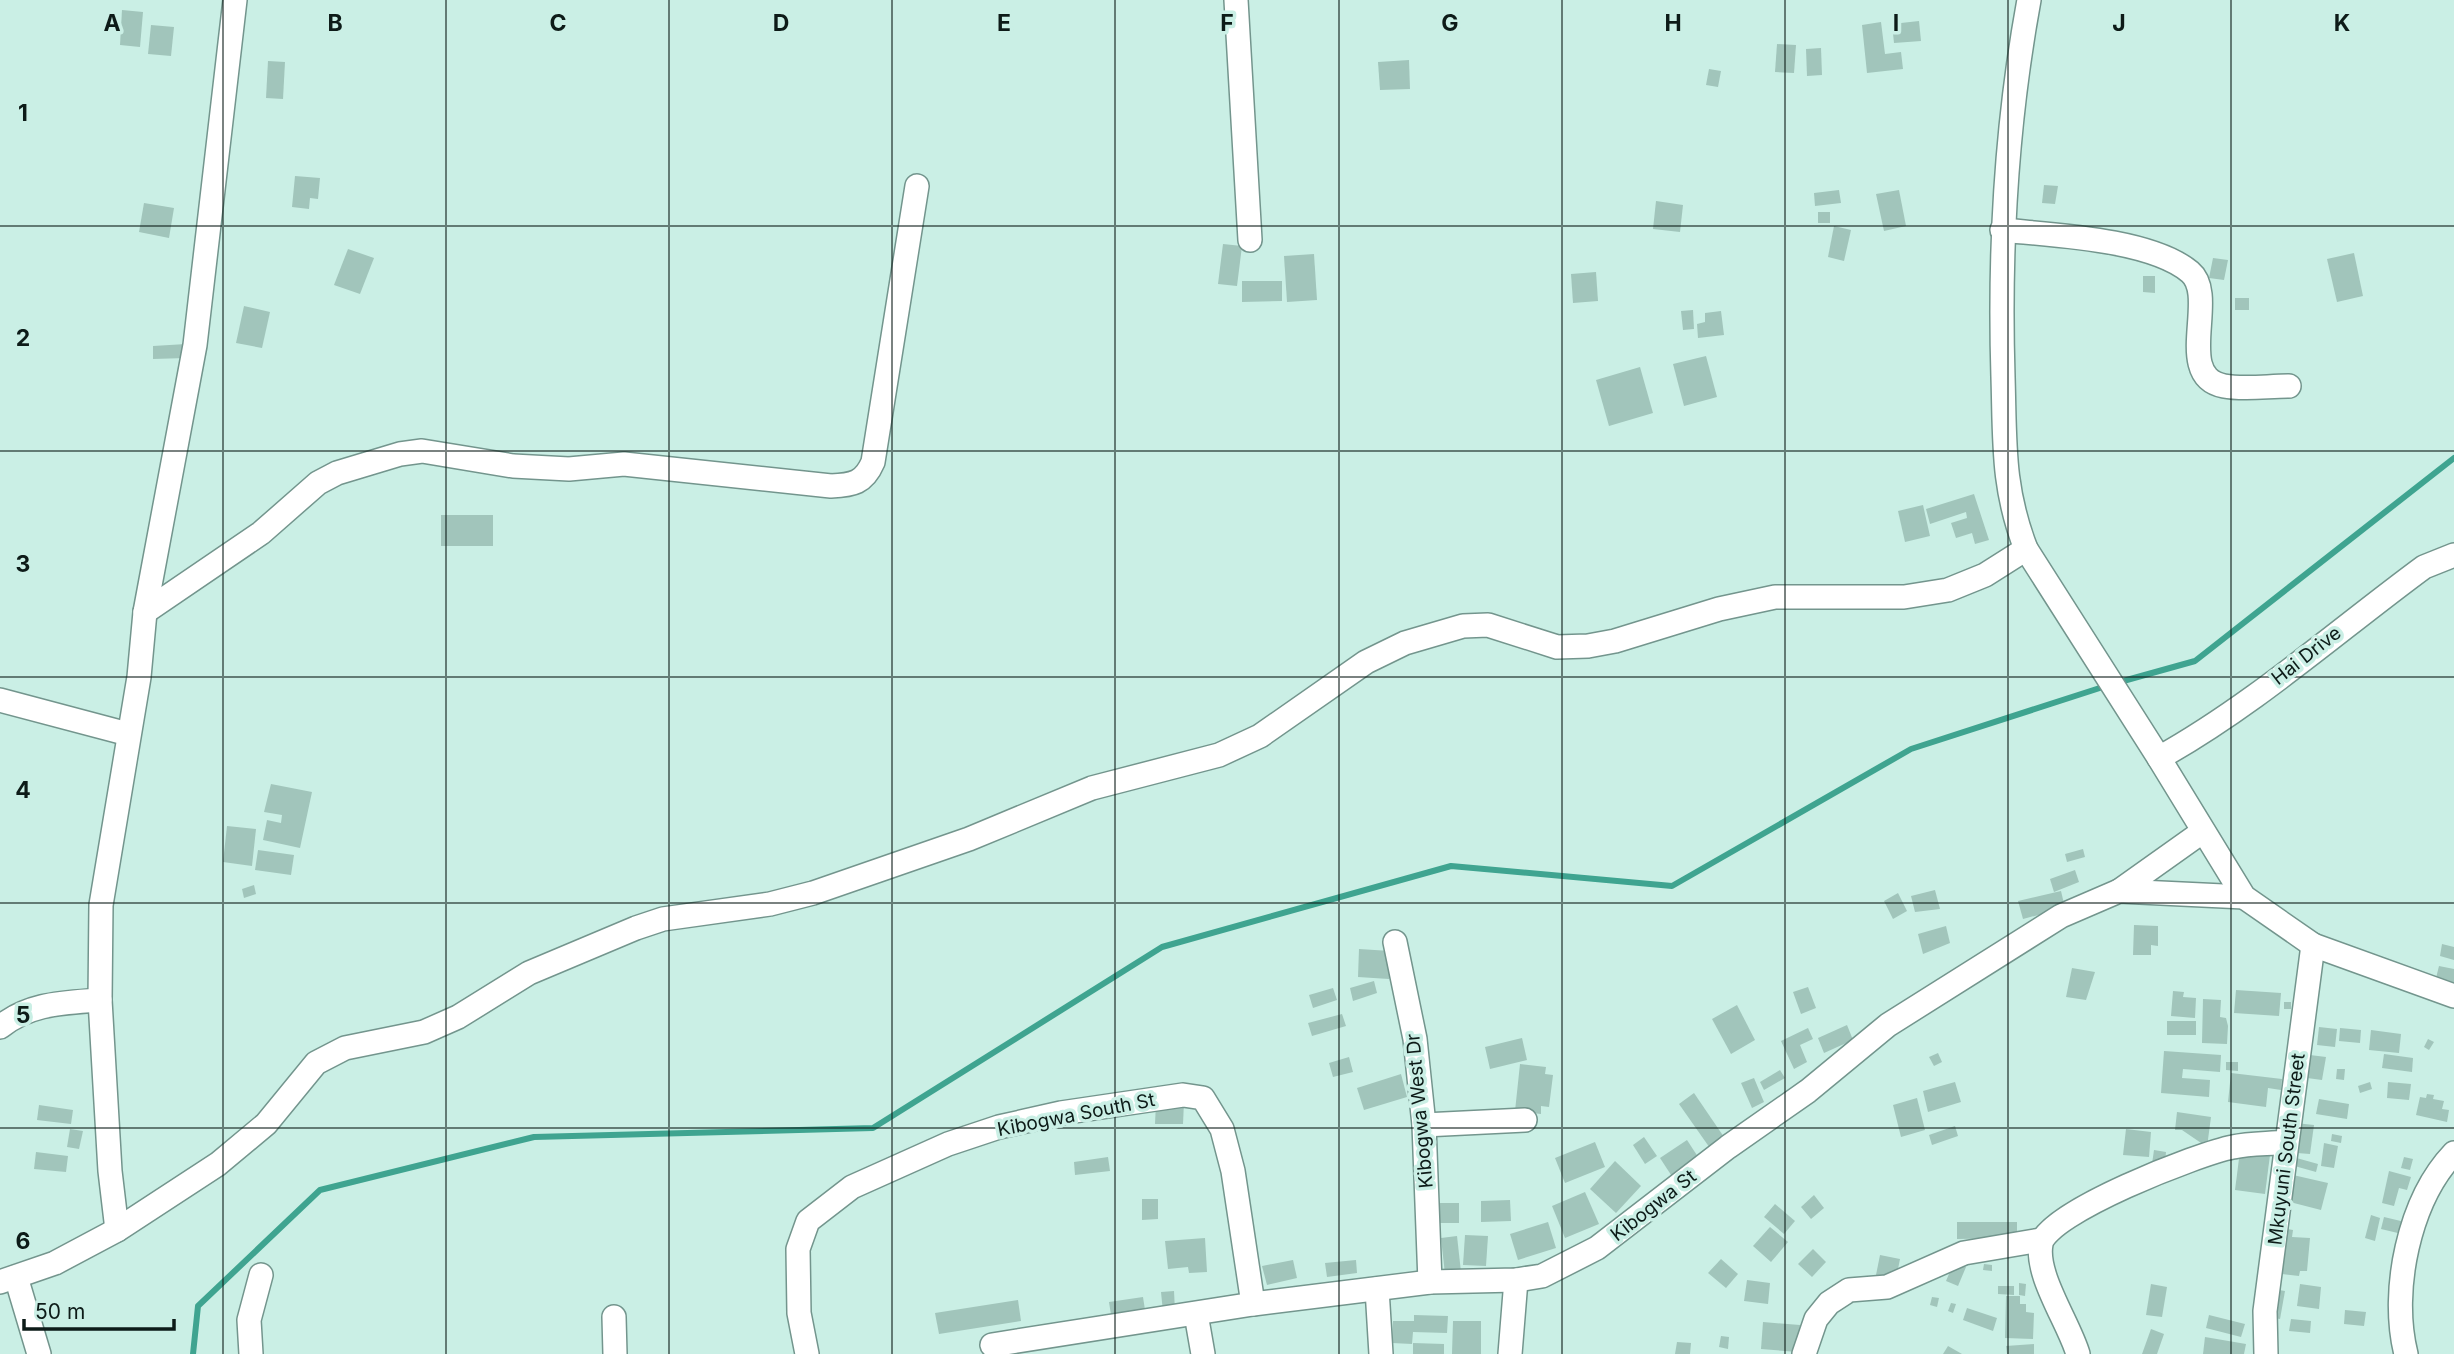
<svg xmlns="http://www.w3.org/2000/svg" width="2454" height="1354" font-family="Inter,sans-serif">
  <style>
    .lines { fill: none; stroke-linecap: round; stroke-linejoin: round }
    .stream { stroke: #3fa490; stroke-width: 6 }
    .building { fill: #a1c5bb }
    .minor-casing { stroke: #73958d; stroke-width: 26 }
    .minor { stroke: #fff; stroke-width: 23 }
    .grid { fill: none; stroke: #0d1b18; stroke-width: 2; stroke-opacity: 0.55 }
    .labels { text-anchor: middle; stroke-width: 7; stroke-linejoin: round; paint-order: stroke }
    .street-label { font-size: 19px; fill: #0d1b18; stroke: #caefe5 }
    .grid-label { font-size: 23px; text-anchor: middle; font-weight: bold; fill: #0d1b18; stroke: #caefe5; stroke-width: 7; stroke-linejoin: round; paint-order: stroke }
  </style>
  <rect width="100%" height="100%" fill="#caefe5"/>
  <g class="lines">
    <g class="stream">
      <path d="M 2116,683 L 2195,661 L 2454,458"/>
      <path d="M 193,1354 L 198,1306 L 320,1190 L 534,1137 L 873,1128 L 1162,947 L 1451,866 L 1672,886 L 1911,749 L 2106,686"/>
    </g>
  </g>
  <g class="building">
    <path d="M 122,10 L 143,12 L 140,47 L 120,45 Z"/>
    <path d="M 1919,21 L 1921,41 L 1894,43 L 1892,24 Z"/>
    <path d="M 1881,22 L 1885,54 L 1901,52 L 1903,69 L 1867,73 L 1862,25 Z"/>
    <path d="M 151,25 L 174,27 L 171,56 L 148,54 Z"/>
    <path d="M 1777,44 L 1796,45 L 1794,73 L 1775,72 Z"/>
    <path d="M 1821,48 L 1822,75 L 1807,76 L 1806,49 Z"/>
    <path d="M 1409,60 L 1410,89 L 1380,90 L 1378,62 Z"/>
    <path d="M 268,61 L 285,62 L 283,99 L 266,98 Z"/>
    <path d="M 1709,69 L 1721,71 L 1718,87 L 1706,85 Z"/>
    <path d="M 295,176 L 320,178 L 318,199 L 310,198 L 309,209 L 292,207 Z"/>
    <path d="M 2044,185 L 2058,186 L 2055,204 L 2042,203 Z"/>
    <path d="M 1839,190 L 1841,203 L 1815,206 L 1814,193 Z"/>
    <path d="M 1899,190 L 1906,226 L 1884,231 L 1876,194 Z"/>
    <path d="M 1656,201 L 1683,205 L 1680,232 L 1653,229 Z"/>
    <path d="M 144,203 L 174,208 L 169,238 L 139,232 Z"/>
    <rect x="1818" y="212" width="12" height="11"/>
    <path d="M 1834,226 L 1851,230 L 1844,261 L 1828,257 Z"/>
    <path d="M 1223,244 L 1242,246 L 1237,286 L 1218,284 Z"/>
    <path d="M 348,249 L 374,258 L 360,294 L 334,285 Z"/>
    <path d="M 2354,253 L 2363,296 L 2337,302 L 2327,259 Z"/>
    <path d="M 1314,254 L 1317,300 L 1287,302 L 1284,256 Z"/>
    <path d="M 2213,258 L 2228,260 L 2224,280 L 2209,278 Z"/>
    <path d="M 1596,272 L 1598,301 L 1573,303 L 1571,274 Z"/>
    <path d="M 2143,276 L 2155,276 L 2155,293 L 2143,292 Z"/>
    <path d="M 1242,281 L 1282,281 L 1282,301 L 1242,302 Z"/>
    <rect x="2235" y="298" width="14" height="12"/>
    <path d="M 244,306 L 270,312 L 262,348 L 236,343 Z"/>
    <path d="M 1693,310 L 1694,329 L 1683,330 L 1681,311 Z"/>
    <path d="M 1721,311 L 1724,335 L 1698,338 L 1697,324 L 1705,322 L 1705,313 Z"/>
    <path d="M 186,344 L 186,358 L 153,359 L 153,346 Z"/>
    <path d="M 1706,356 L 1717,397 L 1684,406 L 1673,364 Z"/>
    <path d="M 1640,367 L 1653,413 L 1609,426 L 1596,380 Z"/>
    <path d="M 1974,494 L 1989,540 L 1975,544 L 1972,533 L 1956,538 L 1951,523 L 1967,518 L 1966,512 L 1930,524 L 1926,509 Z"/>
    <path d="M 1923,505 L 1930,536 L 1905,542 L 1898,511 Z"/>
    <rect x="441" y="515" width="52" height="31"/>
    <path d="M 271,784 L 312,792 L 300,848 L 263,840 L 267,820 L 281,823 L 282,815 L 264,812 Z"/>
    <path d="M 227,826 L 256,829 L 252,866 L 223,862 Z"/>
    <path d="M 2083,849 L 2085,857 L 2067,862 L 2065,854 Z"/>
    <path d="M 258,850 L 294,855 L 291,875 L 255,870 Z"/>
    <path d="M 2075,870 L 2079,882 L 2054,892 L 2050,879 Z"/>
    <path d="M 254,885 L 256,894 L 244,898 L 242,889 Z"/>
    <path d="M 1935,890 L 1940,909 L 1915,912 L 1911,896 Z"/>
    <path d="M 2061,891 L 2065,908 L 2023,919 L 2018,901 Z"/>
    <path d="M 1898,893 L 1907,911 L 1893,919 L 1884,901 Z"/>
    <path d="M 2134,925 L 2158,926 L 2158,946 L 2151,945 L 2151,955 L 2133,955 Z"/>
    <path d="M 1946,926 L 1950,943 L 1923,954 L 1918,934 Z"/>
    <path d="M 2442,944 L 2454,947 L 2454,960 L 2440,956 Z"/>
    <path d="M 1359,949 L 1390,951 L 1389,979 L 1358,977 Z"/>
    <path d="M 2439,966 L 2454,969 L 2454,983 L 2451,982 L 2450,986 L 2435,982 Z"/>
    <path d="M 2072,968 L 2095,972 L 2086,1000 L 2066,997 Z"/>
    <path d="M 1374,981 L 1377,993 L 1353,1001 L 1350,988 Z"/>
    <path d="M 1808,987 L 1816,1008 L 1801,1014 L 1793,992 Z"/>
    <path d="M 1333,988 L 1337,1000 L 1313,1008 L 1309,995 Z"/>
    <path d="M 2236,990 L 2281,993 L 2279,1016 L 2234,1013 Z"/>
    <path d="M 2173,991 L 2184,992 L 2183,997 L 2196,998 L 2195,1018 L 2171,1016 Z"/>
    <path d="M 2203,999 L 2221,1000 L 2220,1017 L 2226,1018 L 2228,1026 L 2227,1044 L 2202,1043 Z"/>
    <rect x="2284" y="1002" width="7" height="7"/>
    <path d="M 1737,1005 L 1755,1040 L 1731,1054 L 1712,1019 Z"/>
    <path d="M 1342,1014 L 1346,1026 L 1312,1036 L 1308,1023 Z"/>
    <rect x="2167" y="1021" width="29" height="14"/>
    <path d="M 1847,1025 L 1853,1040 L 1824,1053 L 1818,1038 Z"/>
    <path d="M 2319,1027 L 2337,1029 L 2335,1047 L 2317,1045 Z"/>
    <path d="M 1808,1028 L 1813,1039 L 1800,1045 L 1807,1062 L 1794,1069 L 1781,1041 Z"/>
    <path d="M 2340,1028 L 2361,1030 L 2360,1043 L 2339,1041 Z"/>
    <path d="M 2371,1030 L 2401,1034 L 2399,1053 L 2369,1050 Z"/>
    <path d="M 1522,1038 L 1527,1060 L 1490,1069 L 1485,1047 Z"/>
    <path d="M 2428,1039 L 2434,1042 L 2429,1050 L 2424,1047 Z"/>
    <path d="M 2164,1051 L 2221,1055 L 2220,1072 L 2183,1069 L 2182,1078 L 2210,1080 L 2209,1097 L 2161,1093 Z"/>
    <path d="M 1938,1053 L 1942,1062 L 1934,1066 L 1929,1057 Z"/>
    <path d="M 2384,1054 L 2413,1058 L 2412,1072 L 2382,1068 Z"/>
    <path d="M 2310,1055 L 2326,1057 L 2322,1080 L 2307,1078 Z"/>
    <path d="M 1349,1057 L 1353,1072 L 1333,1077 L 1329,1063 Z"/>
    <path d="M 2226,1062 L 2238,1062 L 2238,1071 L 2226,1070 Z"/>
    <path d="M 1520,1064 L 1546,1067 L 1545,1074 L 1553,1075 L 1549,1107 L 1541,1106 L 1541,1114 L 1515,1111 Z"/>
    <path d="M 2337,1069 L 2345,1069 L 2344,1080 L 2336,1079 Z"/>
    <path d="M 1780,1070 L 1785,1078 L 1764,1090 L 1760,1082 Z"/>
    <path d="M 2231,1073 L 2282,1079 L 2281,1090 L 2268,1088 L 2266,1107 L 2228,1102 Z"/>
    <path d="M 1401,1074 L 1407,1097 L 1364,1110 L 1357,1088 Z"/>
    <path d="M 1754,1078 L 1764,1102 L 1752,1108 L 1741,1083 Z"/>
    <path d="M 1955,1082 L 1961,1102 L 1928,1112 L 1923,1091 Z"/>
    <path d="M 2370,1082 L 2372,1089 L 2360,1093 L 2358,1086 Z"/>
    <path d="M 2388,1082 L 2411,1084 L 2409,1100 L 2387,1098 Z"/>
    <path d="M 1694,1093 L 1726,1140 L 1712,1151 L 1679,1104 Z"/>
    <path d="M 2427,1094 L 2434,1095 L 2433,1099 L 2444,1101 L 2442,1109 L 2449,1110 L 2447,1122 L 2416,1115 L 2420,1097 L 2426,1098 Z"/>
    <path d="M 1917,1098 L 1925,1130 L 1901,1137 L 1893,1105 Z"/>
    <path d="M 2319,1099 L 2349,1104 L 2347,1119 L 2316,1114 Z"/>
    <path d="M 1156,1102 L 1184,1102 L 1183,1124 L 1155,1124 Z"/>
    <path d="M 39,1105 L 73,1110 L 71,1124 L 37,1120 Z"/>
    <path d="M 2177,1112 L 2211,1117 L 2207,1147 L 2182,1130 L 2175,1130 Z"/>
    <path d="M 2295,1123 L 2314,1125 L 2310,1154 L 2297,1153 Z"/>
    <path d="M 1955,1126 L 1958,1136 L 1932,1145 L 1929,1135 Z"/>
    <path d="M 70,1129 L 83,1131 L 79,1149 L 67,1147 Z"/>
    <path d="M 2126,1129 L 2151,1132 L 2149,1157 L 2123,1155 Z"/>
    <path d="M 2332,1134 L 2342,1136 L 2341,1143 L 2331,1141 Z"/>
    <path d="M 1644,1137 L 1657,1156 L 1645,1164 L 1633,1145 Z"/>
    <path d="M 1687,1140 L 1702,1163 L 1675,1181 L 1660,1158 Z"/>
    <path d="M 1595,1142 L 1605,1167 L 1565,1183 L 1555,1158 Z"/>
    <path d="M 2324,1143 L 2338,1146 L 2334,1168 L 2321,1166 Z"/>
    <path d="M 2154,1150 L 2166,1152 L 2164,1172 L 2151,1171 Z"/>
    <path d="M 2240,1151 L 2270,1155 L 2265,1194 L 2235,1190 Z"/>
    <path d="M 36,1152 L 68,1156 L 66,1172 L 34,1169 Z"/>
    <path d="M 1108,1157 L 1110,1171 L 1075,1175 L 1074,1162 Z"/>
    <path d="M 2293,1157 L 2318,1164 L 2316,1172 L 2291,1165 Z"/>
    <path d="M 2404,1157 L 2413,1159 L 2410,1170 L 2401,1168 Z"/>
    <path d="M 1615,1161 L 1641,1186 L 1616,1213 L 1590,1189 Z"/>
    <path d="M 2389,1171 L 2411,1177 L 2407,1190 L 2399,1188 L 2394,1206 L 2382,1203 Z"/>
    <path d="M 2293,1175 L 2328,1183 L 2321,1210 L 2286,1201 Z"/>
    <path d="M 1585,1192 L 1599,1224 L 1565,1238 L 1552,1206 Z"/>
    <path d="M 1814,1195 L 1824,1208 L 1811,1219 L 1801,1207 Z"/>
    <path d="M 1142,1199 L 1158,1199 L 1158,1219 L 1142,1220 Z"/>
    <path d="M 1510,1200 L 1511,1221 L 1481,1222 L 1481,1201 Z"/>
    <rect x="1436" y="1203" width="23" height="20"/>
    <path d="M 1775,1204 L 1795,1221 L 1784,1234 L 1764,1217 Z"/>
    <path d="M 2371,1215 L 2380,1218 L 2375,1241 L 2365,1238 Z"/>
    <path d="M 2384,1217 L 2405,1222 L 2402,1234 L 2381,1229 Z"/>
    <path d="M 1548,1222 L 1556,1248 L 1518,1260 L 1510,1234 Z"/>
    <path d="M 1957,1222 L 2017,1222 L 2017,1238 L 1957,1239 Z"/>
    <path d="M 1770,1227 L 1788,1242 L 1771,1262 L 1753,1246 Z"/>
    <path d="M 2281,1228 L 2293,1230 L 2292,1237 L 2310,1238 L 2307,1271 L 2300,1271 L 2299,1276 L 2274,1273 Z"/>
    <path d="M 1465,1235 L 1488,1236 L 1486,1266 L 1463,1265 Z"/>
    <path d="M 1457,1236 L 1461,1272 L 1445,1274 L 1441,1238 Z"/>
    <path d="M 1205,1238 L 1207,1272 L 1189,1273 L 1188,1267 L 1168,1269 L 1165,1241 Z"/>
    <path d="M 1813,1249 L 1826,1262 L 1812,1277 L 1798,1264 Z"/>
    <path d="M 1880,1255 L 1900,1259 L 1896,1279 L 1876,1275 Z"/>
    <path d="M 1721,1259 L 1738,1274 L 1726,1288 L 1708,1273 Z"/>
    <path d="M 1293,1260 L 1297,1278 L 1267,1285 L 1262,1266 Z"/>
    <path d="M 1356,1260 L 1357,1273 L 1327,1277 L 1325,1263 Z"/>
    <path d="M 1954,1262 L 1966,1267 L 1958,1286 L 1946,1281 Z"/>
    <path d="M 1984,1264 L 1992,1265 L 1992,1271 L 1983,1270 Z"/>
    <path d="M 1747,1280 L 1770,1283 L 1768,1304 L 1744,1301 Z"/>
    <path d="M 2019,1283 L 2026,1284 L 2025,1296 L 2019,1295 Z"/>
    <path d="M 2151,1284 L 2167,1287 L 2162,1317 L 2146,1315 Z"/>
    <path d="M 2300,1284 L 2321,1287 L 2319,1309 L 2297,1306 Z"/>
    <path d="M 1998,1286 L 2014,1286 L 2014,1295 L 1998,1294 Z"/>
    <path d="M 2273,1289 L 2285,1291 L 2280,1319 L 2269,1317 Z"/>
    <path d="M 1174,1291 L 1175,1311 L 1163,1312 L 1161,1292 Z"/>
    <path d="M 2006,1296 L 2020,1296 L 2020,1304 L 2026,1304 L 2026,1312 L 2034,1313 L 2033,1339 L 2005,1338 Z"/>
    <path d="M 1143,1297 L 1145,1310 L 1111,1315 L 1109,1302 Z"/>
    <path d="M 1932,1297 L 1939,1298 L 1937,1307 L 1930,1305 Z"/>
    <path d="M 1018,1300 L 1021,1321 L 939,1334 L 935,1313 Z"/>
    <path d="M 1951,1303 L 1956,1304 L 1953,1313 L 1948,1311 Z"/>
    <path d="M 1967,1308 L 1997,1318 L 1993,1331 L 1963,1320 Z"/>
    <path d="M 2345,1310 L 2366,1312 L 2364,1326 L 2344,1324 Z"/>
    <path d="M 1414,1315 L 1448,1316 L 1447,1333 L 1413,1332 L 1412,1344 L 1392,1343 L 1393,1321 L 1414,1321 Z"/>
    <path d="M 2209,1315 L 2245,1324 L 2241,1337 L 2206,1328 Z"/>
    <path d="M 2291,1319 L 2311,1321 L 2310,1333 L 2289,1331 Z"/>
    <path d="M 1453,1321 L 1481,1321 L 1481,1354 L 1452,1354 Z"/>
    <path d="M 1763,1322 L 1800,1325 L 1798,1352 L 1761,1349 Z"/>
    <path d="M 2151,1329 L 2164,1334 L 2157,1354 L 2142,1354 Z"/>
    <path d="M 1721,1336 L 1729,1337 L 1728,1349 L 1719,1347 Z"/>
    <path d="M 2205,1337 L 2246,1344 L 2244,1354 L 2203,1354 Z"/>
    <path d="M 1677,1342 L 1691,1343 L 1690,1354 L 1675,1354 Z"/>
    <path d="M 1413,1343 L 1444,1344 L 1444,1354 L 1413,1354 Z"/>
    <path d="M 2034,1344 L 2034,1354 L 2007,1354 L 2006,1346 Z"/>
    <path d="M 1948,1346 L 1962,1354 L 1943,1354 Z"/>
  </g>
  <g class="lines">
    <g class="minor-casing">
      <g id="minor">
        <path d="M 1236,0 L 1250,240"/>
        <path d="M 2029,0 C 2006,125 1999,249 2003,377 C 2005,442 2002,487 2026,549 L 2159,758 L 2244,897 L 2313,945 L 2454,996"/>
        <path d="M 2002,230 C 2052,235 2151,239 2190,272 C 2219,296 2173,376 2224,386 C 2244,390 2268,386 2289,386"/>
        <path d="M 145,612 L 261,533 L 318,483 L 337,473 L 400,454 L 422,451 L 513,466 L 569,469 L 624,464 L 831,486 C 853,485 864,483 873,462 L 917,186"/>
        <path d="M 0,700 L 128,734"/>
        <path d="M 2159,758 C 2254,705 2337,631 2424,567 L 2454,555"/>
        <path d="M 2119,891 L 2202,832"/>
        <path d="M 1395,942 L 1415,1039 L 1424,1125 L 1430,1282"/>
        <path d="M 0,1027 C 30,1003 63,1003 100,1000"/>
        <path d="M 1424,1125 L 1525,1120"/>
        <path d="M 117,1230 L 110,1171 L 100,1000 L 101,905 L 139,677 L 145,612 L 195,345 L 235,0"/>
        <path d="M 16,1277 L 39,1354"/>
        <path d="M 0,1282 L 55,1263 L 117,1230 L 218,1164 L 266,1124 L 316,1063 L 345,1048 L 424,1032 L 458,1017 L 529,973 L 636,928 L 663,919 L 770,904 L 813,893 L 969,839 L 1092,788 L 1219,755 L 1260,736 L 1366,662 L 1405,643 L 1463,626 L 1488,625 L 1557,647 L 1588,646 L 1615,641 L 1719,609 L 1775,597 L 1904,597 L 1948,590 L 1985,575 L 2026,549"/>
        <path d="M 1377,1289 L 1381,1354"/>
        <path d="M 1196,1314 L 1203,1354"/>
        <path d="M 614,1317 L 615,1354"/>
        <path d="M 992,1345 L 1253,1304 L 1430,1282 L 1516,1280 L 1542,1276 L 1597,1248 L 1728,1147 L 1808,1091 L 1888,1025 L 2061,916 L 2119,891 L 2244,897"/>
        <path d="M 251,1354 L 249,1320 L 261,1275"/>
        <path d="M 807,1354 L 799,1313 L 798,1249 L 808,1221 L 852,1187 L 948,1144 L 999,1127 L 1061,1113 L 1183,1095 L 1203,1098 L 1222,1129 L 1233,1171 L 1253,1304"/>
        <path d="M 1510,1354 L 1516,1280"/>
        <path d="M 1804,1354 L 1816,1319 L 1829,1303 L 1849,1290 L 1887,1287 L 1964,1253 L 2041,1240"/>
        <path d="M 2078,1354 C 2069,1323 2035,1275 2041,1244 C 2046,1213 2200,1153 2233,1147 C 2250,1143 2269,1144 2286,1142"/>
        <path d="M 2266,1354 L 2265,1311 L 2313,945"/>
        <path d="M 2406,1354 C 2390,1291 2409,1200 2454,1153"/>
      </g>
    </g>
    <use href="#minor" class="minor"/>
  </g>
  <path class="grid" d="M 223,0 L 223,1354M 446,0 L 446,1354M 669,0 L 669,1354M 892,0 L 892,1354M 1115,0 L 1115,1354M 1339,0 L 1339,1354M 1562,0 L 1562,1354M 1785,0 L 1785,1354M 2008,0 L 2008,1354M 2231,0 L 2231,1354M 0,226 L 2454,226M 0,451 L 2454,451M 0,677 L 2454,677M 0,903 L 2454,903M 0,1128 L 2454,1128"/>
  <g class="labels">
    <g class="street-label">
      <text transform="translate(2306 655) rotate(-38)" y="7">Hai Drive</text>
      <text transform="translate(1419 1111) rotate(-95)" y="7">Kibogwa West Dr</text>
      <text transform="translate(1076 1114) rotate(-11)" y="7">Kibogwa South St</text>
      <text transform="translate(2286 1149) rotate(-83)" y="7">Mkuyuni South Street</text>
      <text transform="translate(1653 1205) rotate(-38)" y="7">Kibogwa St</text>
    </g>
  </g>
  <g class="grid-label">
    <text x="112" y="31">A</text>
    <text x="335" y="31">B</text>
    <text x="558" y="31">C</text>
    <text x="781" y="31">D</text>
    <text x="1004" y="31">E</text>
    <text x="1227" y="31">F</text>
    <text x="1450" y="31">G</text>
    <text x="1673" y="31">H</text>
    <text x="1896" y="31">I</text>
    <text x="2119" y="31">J</text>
    <text x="2342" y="31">K</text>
    <text x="23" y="121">1</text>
    <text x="23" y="346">2</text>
    <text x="23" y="572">3</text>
    <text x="23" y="798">4</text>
    <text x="23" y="1023">5</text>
    <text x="23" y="1249">6</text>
  </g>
  <path d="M24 1319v10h150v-10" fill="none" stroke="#0d1b18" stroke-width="3.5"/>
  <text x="35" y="1319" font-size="21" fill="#0d1b18" stroke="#caefe5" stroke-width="5" paint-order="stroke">50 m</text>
</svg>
